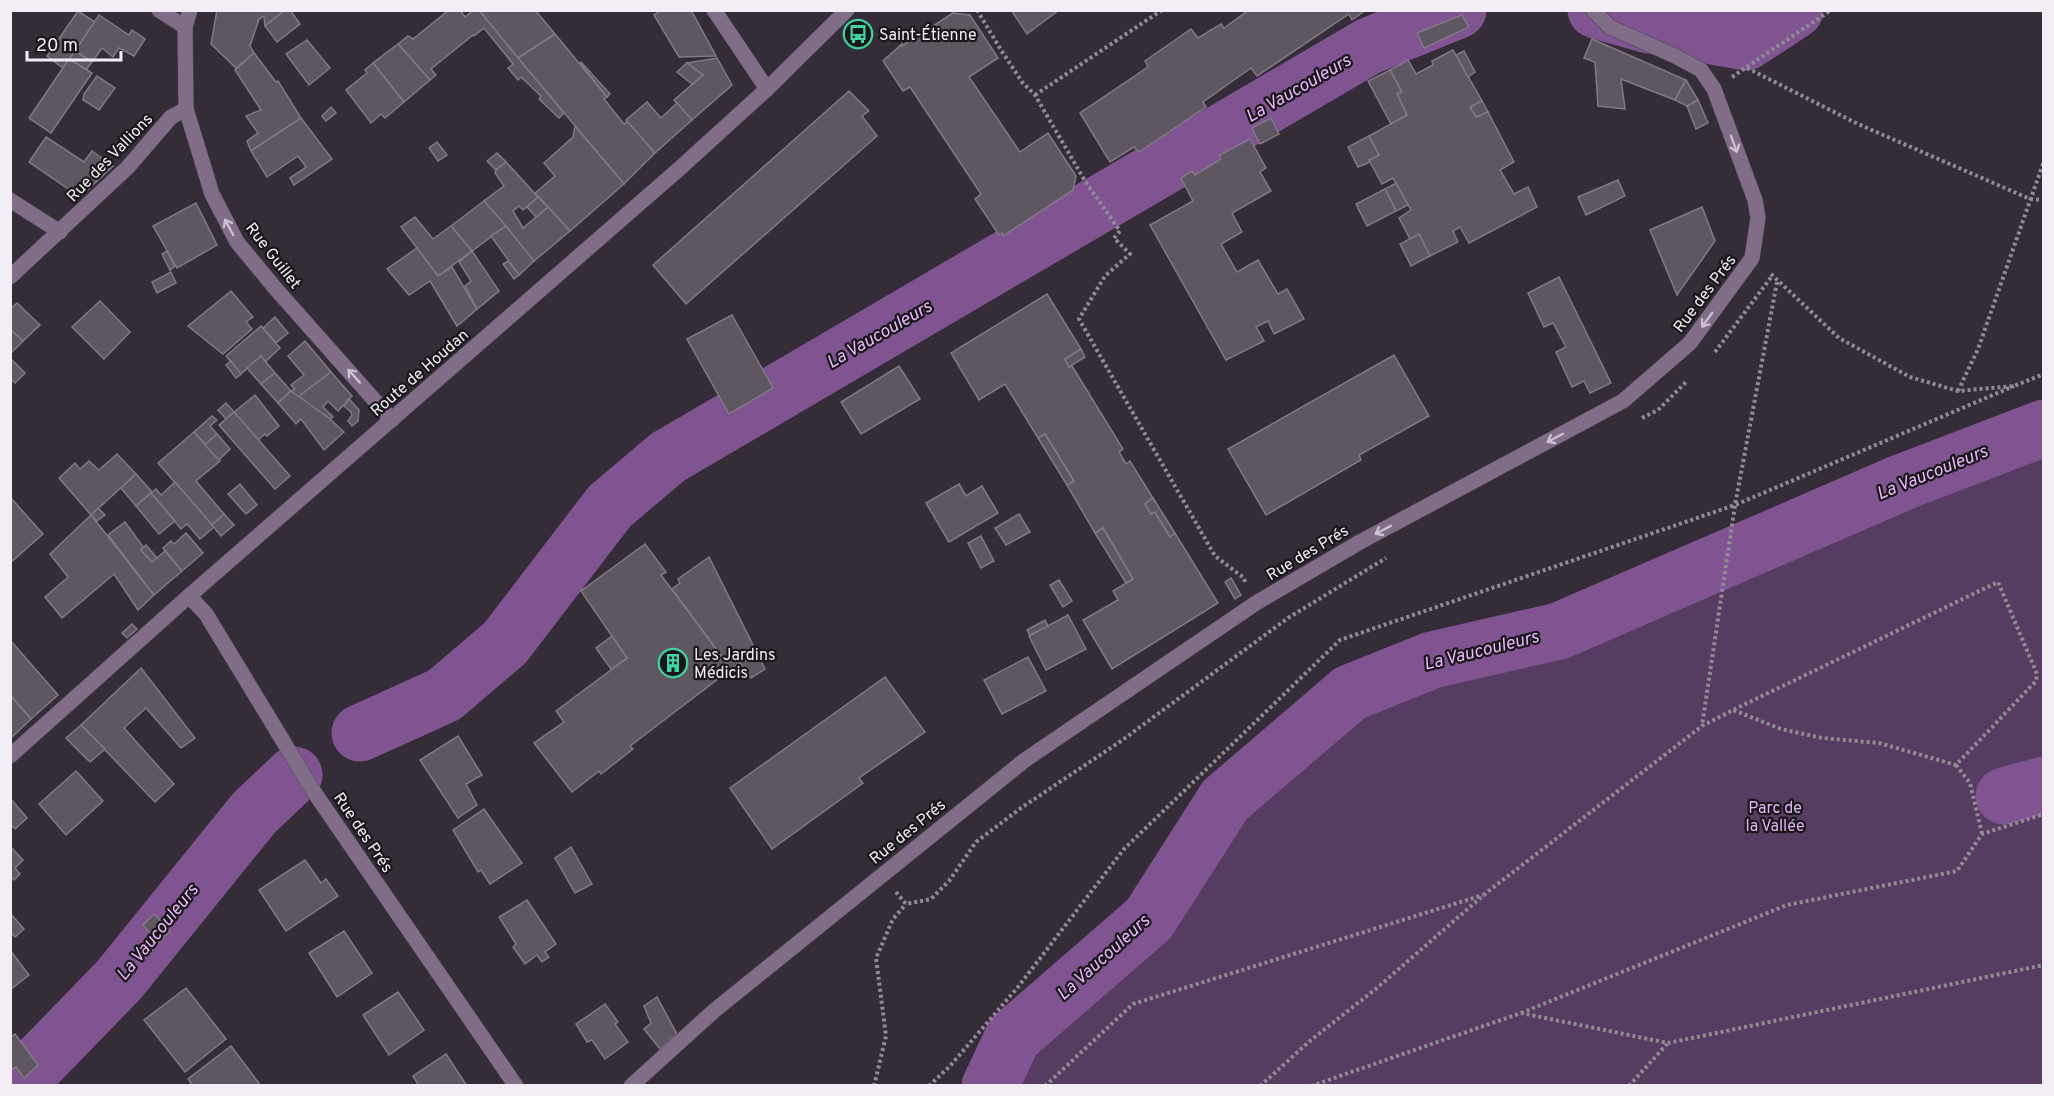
<svg xmlns="http://www.w3.org/2000/svg" width="2054" height="1096" font-family="Overpass,sans-serif">
  <style>
    .green { fill: #563c60 }
    .lines { fill: none; stroke-linecap: round; stroke-linejoin: round }
    .river { stroke: #7f5490; stroke-width: 57 }
    .building { fill: #5e5761; stroke: #817984; stroke-width: 1.5 }
    .minor-casing { stroke: #4f4852; stroke-width: 16 }
    .path { stroke: #918b94; stroke-width: 4; stroke-dasharray: 3 3; stroke-linecap: butt }
    .minor { stroke: #806d88; stroke-width: 15 }
    .oneway { stroke: #cbc1cf }
    .labels { text-anchor: middle; stroke-width: 4.5; stroke-linejoin: round; paint-order: stroke }
    .poi-label { font-size: 16px; fill: #f3eef5; stroke: #1a171b; text-anchor: start }
    .street-label { font-size: 16px; fill: #f3eef5; stroke: #1a171b }
    .park-label { font-size: 16px; fill: #e3b3f7; stroke: #1a171b }
    .water-label { font-size: 18px; font-style: italic; fill: #e9b8fd; stroke: #1a171b }
  </style>
  <rect width="100%" height="100%" fill="#342d37"/>
  <path class="green" d="M 2043,413 L 2043,1085 L 965,1085 L 1070,969 L 1315,713 L 1760,532 Z"/>
  <g class="lines">
    <g class="river">
      <path d="M 1596,10 L 1649,25 L 1746,42 L 1795,10"/>
      <path d="M 360,733 L 444,695 L 505,643 L 610,506 L 668,457 L 1369,46 L 1458,10"/>
      <path d="M 2004,796 L 2044,785"/>
      <path d="M 16,1086 L 119,980 L 254,813 L 294,775"/>
      <path d="M 990,1086 L 1013,1037 L 1149,919 L 1225,800 L 1350,693 L 1432,660 L 1559,631 L 1903,482 L 2044,428"/>
    </g>
  </g>
  <g class="building">
    <path d="M 217,10 L 285,10 L 265,26 L 264,16 L 259,19 L 250,46 L 254,53 L 236,68 L 211,44 Z"/>
    <path d="M 285,10 L 290,10 L 300,24 L 277,42 L 265,26 Z"/>
    <path d="M 449,10 L 460,10 L 465,17 L 474,10 L 479,10 L 564,113 L 559,118 L 539,99 L 541,96 L 521,77 L 518,80 L 508,68 L 513,64 L 484,28 L 474,36 L 473,35 L 431,69 L 436,75 L 430,80 L 398,44 L 408,36 L 413,39 Z"/>
    <path d="M 479,10 L 535,10 L 555,34 L 518,58 Z"/>
    <path d="M 661,10 L 691,10 L 716,56 L 679,57 L 654,15 Z"/>
    <path d="M 1011,10 L 1059,10 L 1027,34 Z"/>
    <path d="M 1246,10 L 1366,10 L 1352,20 L 1349,14 L 1257,76 L 1251,68 L 1203,102 L 1206,107 L 1139,152 L 1134,147 L 1110,162 L 1080,113 L 1148,67 L 1145,61 L 1191,29 L 1198,38 L 1221,24 L 1224,28 L 1246,12 Z"/>
    <path d="M 78,11 L 95,22 L 63,68 L 47,56 Z"/>
    <path d="M 953,13 L 970,15 L 998,58 L 969,77 L 1020,152 L 1048,133 L 1076,176 L 1073,190 L 1003,236 L 1002,233 L 999,235 L 975,199 L 981,194 L 910,87 L 903,91 L 883,61 L 902,44 L 902,46 Z"/>
    <path d="M 99,15 L 129,35 L 132,30 L 145,39 L 134,56 L 119,48 L 113,57 L 102,48 L 92,62 L 75,51 Z"/>
    <path d="M 1462,15 L 1469,27 L 1424,48 L 1417,33 Z"/>
    <path d="M 555,34 L 607,97 L 604,99 L 624,124 L 628,121 L 655,153 L 624,184 L 518,58 Z"/>
    <path d="M 1592,39 L 1686,80 L 1675,100 L 1621,79 L 1625,109 L 1598,106 L 1595,62 L 1584,58 Z"/>
    <path d="M 307,40 L 330,68 L 309,85 L 286,54 Z"/>
    <path d="M 398,44 L 430,80 L 404,102 L 373,63 Z"/>
    <path d="M 1453,50 L 1482,101 L 1470,107 L 1476,117 L 1488,112 L 1514,162 L 1500,170 L 1514,194 L 1528,187 L 1537,207 L 1469,243 L 1460,227 L 1453,231 L 1458,242 L 1430,256 L 1419,234 L 1410,239 L 1399,218 L 1411,210 L 1393,178 L 1382,184 L 1370,162 L 1369,160 L 1379,155 L 1369,136 L 1407,115 L 1397,94 L 1402,92 L 1390,70 L 1408,60 L 1416,74 L 1433,65 L 1432,61 Z"/>
    <path d="M 75,51 L 92,62 L 86,70 L 69,59 Z"/>
    <path d="M 1464,51 L 1475,72 L 1468,77 L 1456,55 Z"/>
    <path d="M 254,53 L 276,82 L 278,81 L 301,118 L 251,151 L 247,141 L 258,133 L 246,116 L 261,110 L 235,70 Z"/>
    <path d="M 717,58 L 732,85 L 692,120 L 674,100 L 703,75 L 687,63 Z"/>
    <path d="M 69,59 L 92,73 L 51,133 L 29,118 Z"/>
    <path d="M 581,62 L 610,94 L 607,97 L 580,63 Z"/>
    <path d="M 373,63 L 404,102 L 385,118 L 381,114 L 371,123 L 346,90 L 367,73 L 365,70 Z"/>
    <path d="M 687,63 L 703,75 L 692,84 L 677,72 Z"/>
    <path d="M 1390,70 L 1402,92 L 1397,94 L 1407,115 L 1391,124 L 1368,81 Z"/>
    <path d="M 97,76 L 115,88 L 99,110 L 83,100 L 84,94 Z"/>
    <path d="M 1686,80 L 1698,100 L 1687,106 L 1675,100 Z"/>
    <path d="M 849,91 L 869,111 L 862,116 L 877,136 L 686,304 L 653,265 Z"/>
    <path d="M 1698,100 L 1708,123 L 1696,129 L 1687,106 Z"/>
    <path d="M 1482,101 L 1488,112 L 1476,117 L 1470,107 Z"/>
    <path d="M 647,102 L 661,118 L 677,103 L 692,120 L 655,153 L 626,120 Z"/>
    <path d="M 331,107 L 336,113 L 326,121 L 322,116 Z"/>
    <path d="M 301,118 L 332,159 L 294,185 L 290,178 L 306,167 L 298,156 L 267,177 L 251,151 Z"/>
    <path d="M 1271,118 L 1279,134 L 1260,144 L 1252,128 Z"/>
    <path d="M 575,126 L 624,184 L 570,231 L 535,193 L 555,176 L 544,163 L 573,137 Z"/>
    <path d="M 1369,136 L 1379,155 L 1369,160 L 1370,162 L 1358,167 L 1348,147 Z"/>
    <path d="M 46,137 L 84,162 L 92,151 L 113,166 L 80,197 L 29,162 Z"/>
    <path d="M 1250,139 L 1266,168 L 1260,172 L 1271,191 L 1232,213 L 1242,232 L 1221,244 L 1237,272 L 1258,260 L 1278,294 L 1287,289 L 1304,319 L 1274,334 L 1268,321 L 1256,327 L 1264,341 L 1226,360 L 1150,225 L 1193,201 L 1181,178 L 1192,171 L 1195,175 L 1221,159 L 1219,155 Z"/>
    <path d="M 437,142 L 447,155 L 438,161 L 429,148 Z"/>
    <path d="M 497,153 L 506,162 L 496,170 L 487,161 Z"/>
    <path d="M 506,162 L 538,197 L 523,210 L 519,206 L 513,211 L 523,228 L 548,207 L 570,231 L 534,261 L 484,201 L 504,186 L 495,173 L 496,170 Z"/>
    <path d="M 1618,180 L 1625,196 L 1586,215 L 1578,197 Z"/>
    <path d="M 1396,183 L 1408,205 L 1396,211 L 1385,189 Z"/>
    <path d="M 1385,189 L 1396,211 L 1367,226 L 1356,204 Z"/>
    <path d="M 538,197 L 548,207 L 536,217 L 527,207 Z"/>
    <path d="M 484,201 L 506,226 L 472,251 L 451,226 Z"/>
    <path d="M 196,203 L 217,245 L 177,268 L 153,226 Z"/>
    <path d="M 1702,207 L 1715,241 L 1677,295 L 1650,230 Z"/>
    <path d="M 415,217 L 433,239 L 451,226 L 472,251 L 438,276 L 401,227 Z"/>
    <path d="M 506,226 L 534,261 L 519,275 L 491,236 Z"/>
    <path d="M 1419,234 L 1430,256 L 1411,266 L 1400,244 Z"/>
    <path d="M 417,248 L 438,276 L 452,267 L 477,309 L 457,326 L 430,281 L 409,295 L 387,269 Z"/>
    <path d="M 167,251 L 175,266 L 170,270 L 162,254 Z"/>
    <path d="M 472,251 L 499,291 L 477,309 L 465,286 L 471,281 L 459,262 Z"/>
    <path d="M 508,261 L 519,275 L 514,279 L 503,264 Z"/>
    <path d="M 171,272 L 176,283 L 157,293 L 152,282 Z"/>
    <path d="M 1559,277 L 1611,383 L 1590,393 L 1584,381 L 1572,387 L 1556,352 L 1566,347 L 1553,323 L 1544,327 L 1528,293 Z"/>
    <path d="M 231,291 L 253,317 L 246,322 L 252,329 L 223,354 L 188,326 Z"/>
    <path d="M 1047,294 L 1081,349 L 1065,359 L 1069,367 L 1072,366 L 1123,449 L 1119,452 L 1126,464 L 1130,461 L 1153,498 L 1145,504 L 1151,514 L 1155,512 L 1170,537 L 1175,533 L 1218,603 L 1112,669 L 1083,620 L 1118,600 L 1113,591 L 1133,579 L 1103,528 L 1095,533 L 1067,485 L 1074,481 L 1045,434 L 1038,438 L 1005,384 L 979,400 L 951,353 Z"/>
    <path d="M 100,301 L 130,332 L 104,359 L 72,327 Z"/>
    <path d="M 17,303 L 40,325 L 23,341 L 10,329 L 10,309 Z"/>
    <path d="M 732,315 L 773,388 L 729,414 L 687,339 Z"/>
    <path d="M 275,317 L 288,333 L 276,343 L 263,328 Z"/>
    <path d="M 261,326 L 280,348 L 265,362 L 261,356 L 241,374 L 226,356 Z"/>
    <path d="M 10,329 L 23,341 L 10,354 Z"/>
    <path d="M 305,341 L 331,372 L 298,397 L 291,391 L 295,389 L 291,385 L 304,375 L 288,356 Z"/>
    <path d="M 1081,349 L 1085,357 L 1069,367 L 1065,359 Z"/>
    <path d="M 1394,355 L 1429,416 L 1359,455 L 1361,460 L 1266,515 L 1228,449 Z"/>
    <path d="M 261,356 L 275,373 L 261,384 L 247,368 Z"/>
    <path d="M 10,358 L 25,373 L 15,383 L 10,378 Z"/>
    <path d="M 231,361 L 241,374 L 236,378 L 226,365 Z"/>
    <path d="M 899,366 L 920,399 L 861,434 L 841,402 Z"/>
    <path d="M 331,372 L 352,396 L 338,411 L 328,401 L 323,407 L 333,417 L 330,419 L 298,397 Z"/>
    <path d="M 275,373 L 291,391 L 278,403 L 261,384 Z"/>
    <path d="M 291,391 L 330,419 L 344,432 L 324,450 L 301,419 L 296,424 L 278,403 Z"/>
    <path d="M 255,395 L 279,426 L 267,436 L 265,434 L 258,440 L 234,412 Z"/>
    <path d="M 349,399 L 359,410 L 358,421 L 352,426 L 348,421 L 352,415 L 351,412 L 344,406 Z"/>
    <path d="M 226,403 L 234,412 L 226,419 L 218,410 Z"/>
    <path d="M 234,412 L 290,476 L 275,489 L 219,425 Z"/>
    <path d="M 212,416 L 217,420 L 210,426 L 217,434 L 205,445 L 194,432 Z"/>
    <path d="M 194,432 L 220,461 L 196,481 L 224,514 L 212,525 L 158,463 Z"/>
    <path d="M 217,434 L 230,449 L 219,460 L 205,445 Z"/>
    <path d="M 1045,434 L 1074,481 L 1067,485 L 1038,438 Z"/>
    <path d="M 117,454 L 136,474 L 91,515 L 59,478 L 75,463 L 80,469 L 89,461 L 99,470 Z"/>
    <path d="M 136,474 L 152,492 L 136,506 L 121,488 Z"/>
    <path d="M 175,482 L 214,527 L 200,539 L 187,524 L 181,529 L 151,493 L 156,489 L 161,495 Z"/>
    <path d="M 240,484 L 257,505 L 246,514 L 228,494 Z"/>
    <path d="M 959,484 L 966,496 L 982,486 L 998,513 L 949,542 L 926,503 Z"/>
    <path d="M 151,493 L 175,521 L 159,534 L 136,506 Z"/>
    <path d="M 10,497 L 43,534 L 10,563 Z"/>
    <path d="M 1153,498 L 1175,533 L 1170,537 L 1155,512 L 1151,514 L 1145,504 Z"/>
    <path d="M 98,508 L 105,515 L 97,521 L 91,515 Z"/>
    <path d="M 224,514 L 234,525 L 221,536 L 212,525 Z"/>
    <path d="M 1019,514 L 1030,532 L 1006,545 L 995,528 Z"/>
    <path d="M 91,515 L 154,595 L 138,610 L 114,574 L 62,618 L 45,597 L 68,577 L 50,554 Z"/>
    <path d="M 125,522 L 144,548 L 141,550 L 152,562 L 165,551 L 182,571 L 154,595 L 108,535 Z"/>
    <path d="M 1103,528 L 1133,579 L 1126,583 L 1095,533 Z"/>
    <path d="M 186,533 L 203,553 L 182,571 L 163,548 L 171,541 L 174,544 Z"/>
    <path d="M 981,536 L 994,561 L 981,568 L 968,543 Z"/>
    <path d="M 645,544 L 666,572 L 661,575 L 731,669 L 630,746 L 633,749 L 601,774 L 599,771 L 572,792 L 534,743 L 564,722 L 556,711 L 627,658 L 581,591 Z"/>
    <path d="M 146,545 L 157,558 L 152,562 L 141,550 Z"/>
    <path d="M 709,557 L 765,669 L 751,678 L 740,663 L 731,669 L 672,589 L 680,583 L 678,579 Z"/>
    <path d="M 1231,578 L 1241,595 L 1235,599 L 1225,582 Z"/>
    <path d="M 1059,580 L 1072,601 L 1063,607 L 1050,585 Z"/>
    <path d="M 1068,615 L 1086,649 L 1046,670 L 1029,636 Z"/>
    <path d="M 1045,620 L 1048,626 L 1030,635 L 1027,630 Z"/>
    <path d="M 132,624 L 137,629 L 127,638 L 122,633 Z"/>
    <path d="M 612,636 L 627,658 L 611,669 L 596,648 Z"/>
    <path d="M 10,640 L 58,695 L 31,719 L 10,695 Z"/>
    <path d="M 1028,657 L 1046,691 L 1002,714 L 984,680 Z"/>
    <path d="M 141,668 L 195,738 L 181,748 L 146,708 L 124,728 L 174,784 L 155,802 L 81,725 Z"/>
    <path d="M 885,677 L 925,732 L 859,778 L 863,783 L 772,849 L 730,788 Z"/>
    <path d="M 10,695 L 31,719 L 10,739 Z"/>
    <path d="M 81,725 L 105,749 L 90,762 L 66,738 Z"/>
    <path d="M 458,736 L 482,775 L 466,784 L 477,805 L 458,818 L 420,760 Z"/>
    <path d="M 76,771 L 103,801 L 66,835 L 39,804 Z"/>
    <path d="M 10,798 L 27,818 L 15,829 L 10,824 Z"/>
    <path d="M 484,809 L 522,863 L 490,884 L 481,870 L 478,872 L 453,830 Z"/>
    <path d="M 10,846 L 23,860 L 15,868 L 20,874 L 14,880 L 10,876 Z"/>
    <path d="M 571,847 L 592,884 L 575,893 L 555,858 Z"/>
    <path d="M 305,860 L 321,883 L 326,879 L 338,896 L 286,931 L 259,890 Z"/>
    <path d="M 527,900 L 556,944 L 545,952 L 549,957 L 542,962 L 537,955 L 525,964 L 513,947 L 516,944 L 499,917 Z"/>
    <path d="M 10,913 L 24,929 L 15,937 L 10,932 Z"/>
    <path d="M 154,914 L 164,924 L 152,935 L 143,925 Z"/>
    <path d="M 164,924 L 170,931 L 159,943 L 152,935 Z"/>
    <path d="M 344,931 L 372,973 L 337,997 L 309,953 Z"/>
    <path d="M 10,950 L 29,975 L 10,990 Z"/>
    <path d="M 186,988 L 226,1039 L 185,1072 L 144,1020 Z"/>
    <path d="M 398,992 L 424,1030 L 389,1055 L 363,1015 Z"/>
    <path d="M 657,997 L 677,1034 L 660,1049 L 644,1029 L 651,1023 L 644,1006 Z"/>
    <path d="M 605,1004 L 618,1022 L 615,1024 L 628,1042 L 605,1059 L 592,1040 L 587,1042 L 576,1024 Z"/>
    <path d="M 15,1034 L 38,1065 L 24,1078 L 16,1067 L 13,1069 L 10,1066 L 10,1037 Z"/>
    <path d="M 231,1046 L 261,1086 L 193,1086 L 188,1079 Z"/>
    <path d="M 446,1054 L 467,1086 L 419,1086 L 413,1076 Z"/>
  </g>
  <g class="lines">
    <g class="minor-casing">
      <g id="minor">
        <path d="M 159,10 L 185,27"/>
        <path d="M 190,10 L 185,27 L 186,109 L 212,194 L 237,242 L 275,288 L 392,420"/>
        <path d="M 714,10 L 767,89"/>
        <path d="M 10,200 L 60,232"/>
        <path d="M 10,277 L 128,167 L 171,117 L 186,109"/>
        <path d="M 189,596 L 206,614 L 314,792 L 516,1086"/>
        <path d="M 10,756 L 189,596 L 679,169 L 767,89 L 847,10"/>
        <path d="M 631,1086 L 715,1010 L 1025,760 L 1256,603 L 1360,542 L 1623,401 L 1690,343 L 1752,258 L 1758,218 L 1755,200 L 1714,89 L 1701,70 L 1675,56 L 1610,27 L 1593,10"/>
      </g>
    </g>
    <g class="path">
      <path d="M 977,10 L 1001,50 L 1022,82 L 1035,95 L 1085,181 L 1120,231 L 1114,238 L 1130,254 L 1105,276 L 1079,319 L 1215,556 L 1244,578 L 1245,582"/>
      <path d="M 1747,68 L 1858,124 L 2030,199 L 2044,200"/>
      <path d="M 1732,77 L 1831,10"/>
      <path d="M 1035,95 L 1162,10"/>
      <path d="M 1771,274 L 1839,338 L 1910,377 L 1958,391 L 2014,386 L 2044,374"/>
      <path d="M 1777,282 L 1735,505 L 2014,386"/>
      <path d="M 1715,352 L 1772,276"/>
      <path d="M 1958,391 L 1978,349 L 2044,161"/>
      <path d="M 1642,418 L 1658,410 L 1687,381"/>
      <path d="M 1956,765 L 1970,783 L 1982,834"/>
      <path d="M 896,892 L 906,904 L 931,899 L 949,881 L 976,842 L 1021,808 L 1121,741 L 1288,618 L 1386,558"/>
      <path d="M 1521,1013 L 1787,905 L 1957,871 L 1982,834 L 2044,814"/>
      <path d="M 874,1086 L 886,1036 L 876,958 L 893,919 L 906,904"/>
      <path d="M 929,1086 L 950,1066 L 1018,987 L 1124,849 L 1340,640 L 1735,505 L 1702,726"/>
      <path d="M 1045,1086 L 1133,1004 L 1483,895"/>
      <path d="M 1260,1086 L 1311,1040 L 1377,988 L 1486,893 L 1702,726 L 1733,710 L 1998,582 L 2037,674 L 2036,681 L 1956,765 L 1879,743 L 1822,738 L 1781,729 L 1733,710"/>
      <path d="M 1311,1086 L 1521,1013 L 1668,1043 L 2044,965"/>
      <path d="M 1629,1086 L 1667,1044"/>
    </g>
    <use href="#minor" class="minor"/>
  </g>
  <defs><path id="oneway-shaft" d="M-6 0H5M1.5-3L5.5 0L1.5 3" fill="none" stroke-width="1.6" stroke-linecap="round" stroke-linejoin="round" transform="scale(1.5)"/></defs>
  <g class="oneway">
    <use href="#oneway-shaft" transform="translate(1734 144) rotate(70)"/>
    <use href="#oneway-shaft" transform="translate(229 227) rotate(-118)"/>
    <use href="#oneway-shaft" transform="translate(1707 320) rotate(126)"/>
    <use href="#oneway-shaft" transform="translate(354 376) rotate(-132)"/>
    <use href="#oneway-shaft" transform="translate(1555 438) rotate(152)"/>
    <use href="#oneway-shaft" transform="translate(1383 530) rotate(152)"/>
  </g>
  <defs>
    <g id="bus-ring" transform="scale(1.5)"><circle r="9.5" fill="#1a171b" stroke="#3fd4a2" stroke-width="1.5"/><path d="M-5-6H5V4H4V6H2V4H-2V6H-4V4H-5ZM-3.5-4V0h7V-4ZM-3.5 1.2v1.5H-2V1.2ZM2 1.2v1.5H3.5V1.2Z" fill="#3fd4a2"/></g>
    <g id="building-ring" transform="scale(1.5)"><circle r="9.5" fill="#1a171b" stroke="#3fd4a2" stroke-width="1.5"/><path d="M-4-6H4V6H1V3H-1V6H-4ZM-2.5-4.3h1.7v1.8h-1.7ZM.8-4.3h1.7v1.8H.8ZM-2.5-1h1.7V.8h-1.7ZM.8-1h1.7V.8H.8Z" fill="#3fd4a2"/></g>
  </defs>
  <g fill-rule="evenodd">
    <use href="#bus-ring" x="858" y="34"/>
    <use href="#building-ring" x="673" y="663"/>
  </g>
  <g class="labels">
    <g class="poi-label">
      <text x="879" y="40">Saint-Étienne</text>
      <text x="694" y="660">Les Jardins<tspan x="694" dy="18">Médicis</tspan></text>
    </g>
    <g class="street-label">
      <text transform="translate(109 157) rotate(-46)" y="6">Rue des Vallions</text>
      <text transform="translate(274 255) rotate(52)" y="6">Rue Guillet</text>
      <text transform="translate(1704 293) rotate(-53)" y="6">Rue des Prés</text>
      <text transform="translate(419 372) rotate(-41)" y="6">Route de Houdan</text>
      <text transform="translate(1307 552) rotate(-31)" y="6">Rue des Prés</text>
      <text transform="translate(907 831) rotate(-39)" y="6">Rue des Prés</text>
      <text transform="translate(364 832) rotate(56)" y="6">Rue des Prés</text>
    </g>
    <g class="park-label">
      <text x="1775" y="813">Parc de<tspan x="1775" dy="18">la Vallée</tspan></text>
    </g>
    <g class="water-label">
      <text transform="translate(1298 88) rotate(-30)" y="6">La Vaucouleurs</text>
      <text transform="translate(879 334) rotate(-30)" y="6">La Vaucouleurs</text>
      <text transform="translate(1932 472) rotate(-22)" y="6">La Vaucouleurs</text>
      <text transform="translate(1481 650) rotate(-14)" y="6">La Vaucouleurs</text>
      <text transform="translate(157 932) rotate(-51)" y="6">La Vaucouleurs</text>
      <text transform="translate(1103 957) rotate(-42)" y="6">La Vaucouleurs</text>
    </g>
  </g>
  <rect width="2054" height="1096" fill="none" stroke="#f3eef5" stroke-width="24"/>
  <path d="M27 51v9h94v-9" fill="none" stroke="#f3eef5" stroke-width="3"/>
  <text x="36" y="51" font-size="18" fill="#f3eef5" stroke="#1a171b" stroke-width="4.5" paint-order="stroke">20 m</text>
</svg>
